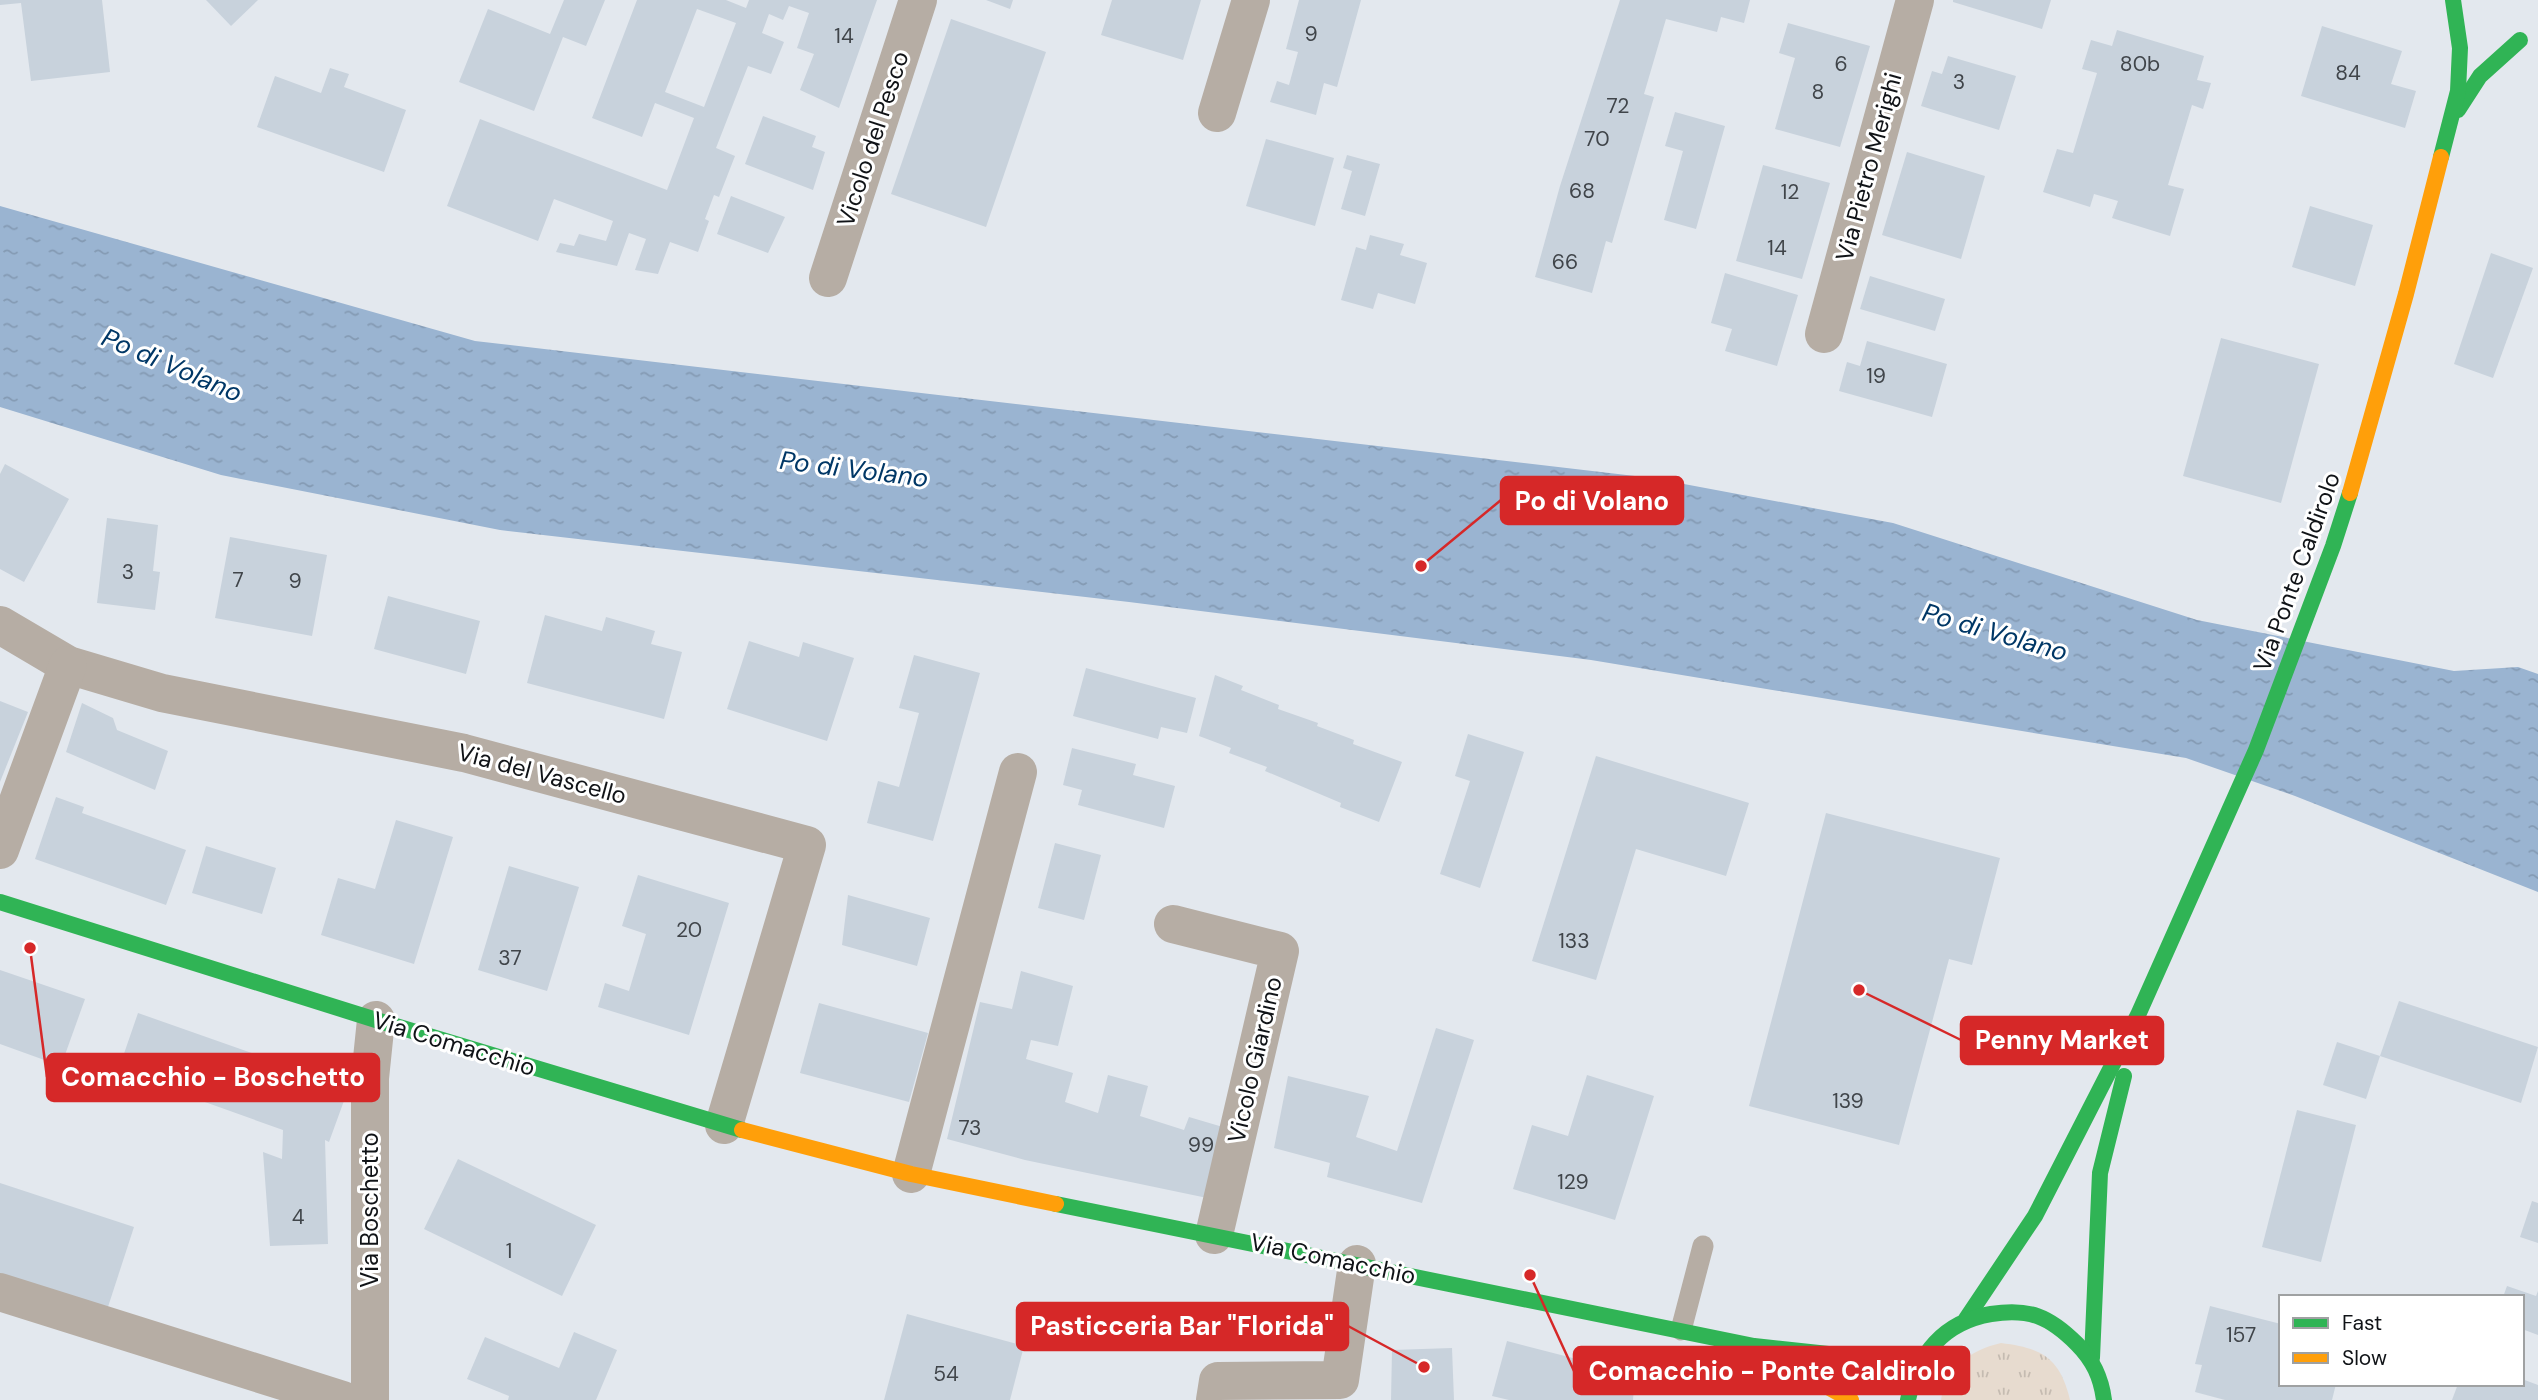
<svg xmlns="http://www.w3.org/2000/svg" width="2538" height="1400" font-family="'DM Sans',sans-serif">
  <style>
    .grass { fill: url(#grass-tufts) }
    .water { fill: url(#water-ripples) }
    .building { fill: #c8d2dc; fill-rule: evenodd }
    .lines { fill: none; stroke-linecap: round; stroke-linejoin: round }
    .lane { stroke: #b6ada4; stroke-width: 21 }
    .street { stroke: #b6ada4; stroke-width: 38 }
    .fast { stroke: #30b455; stroke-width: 16 }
    .slow { stroke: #ff9f0a; stroke-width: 16 }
    .labels { text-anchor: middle; stroke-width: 6; stroke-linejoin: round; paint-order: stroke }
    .number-label { font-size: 21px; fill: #40454a }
    .street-label { font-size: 24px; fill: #101317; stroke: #fff }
    .water-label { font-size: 26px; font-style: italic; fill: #003766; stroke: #fff }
    .leader { fill: none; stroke: #d62828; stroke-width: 2.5 }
    .callout-dot { fill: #d62828; stroke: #fff; stroke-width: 2.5 }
    .callout { fill: #d62828; stroke: #d62828; stroke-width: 2.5 }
    .callout-label { font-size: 26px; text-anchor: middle; font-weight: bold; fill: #fff }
  </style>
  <defs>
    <pattern id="grass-tufts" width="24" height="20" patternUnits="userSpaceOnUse" patternTransform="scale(1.75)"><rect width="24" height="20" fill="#e7dbcf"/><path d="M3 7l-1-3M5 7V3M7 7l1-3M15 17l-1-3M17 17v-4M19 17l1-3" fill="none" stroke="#c5bbb1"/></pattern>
    <pattern id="water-ripples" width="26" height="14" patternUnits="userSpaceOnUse" patternTransform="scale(1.75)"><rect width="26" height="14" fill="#9ab4d1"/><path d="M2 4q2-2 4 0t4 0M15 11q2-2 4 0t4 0" fill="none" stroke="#849ab3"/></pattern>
  </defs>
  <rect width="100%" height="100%" fill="#e3e8ee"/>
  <path class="grass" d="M 2001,1343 C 2042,1348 2060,1358 2070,1400 L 1941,1400 C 1945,1367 1971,1350 2001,1343 Z"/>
  <path class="water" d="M 0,206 L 475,341 L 1652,478 L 1893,523 L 2197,620 L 2454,671 L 2518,667 L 2538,674 L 2538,892 L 2295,796 L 2186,758 L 1591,660 L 1129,602 L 500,530 L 221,475 L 0,407 Z"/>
  <g class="building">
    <path d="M 0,0 L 102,0 L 110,72 L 31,81 L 21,3 L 0,5 Z"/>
    <path d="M 206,0 L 258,0 L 231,26 Z"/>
    <path d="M 564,0 L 605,0 L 586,46 L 563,37 L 534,111 L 459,82 L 488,9 L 550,34 Z"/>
    <path d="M 637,0 L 726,0 L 746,8 L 749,0 L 877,0 L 839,108 L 800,90 L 814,54 L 797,48 L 809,13 L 789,6 L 783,20 L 769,14 L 762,33 L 784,42 L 771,74 L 748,66 L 716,148 L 735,156 L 719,197 L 714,195 L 705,219 L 709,221 L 698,252 L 670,242 L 658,274 L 635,270 L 646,239 L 629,233 L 617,266 L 556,252 L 560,243 L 574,246 L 579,234 L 606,241 L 613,221 L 554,199 L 538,241 L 447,206 L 480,119 L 667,190 L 694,118 L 655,103 L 642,137 L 592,118 ZM 697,9 L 736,23 L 704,107 L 665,92 Z"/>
    <path d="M 986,0 L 1013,0 L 1010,9 Z"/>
    <path d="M 1112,0 L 1201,0 L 1183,60 L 1101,35 Z"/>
    <path d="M 1299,0 L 1361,0 L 1337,87 L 1324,83 L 1316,115 L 1270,102 L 1277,81 L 1289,85 L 1298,52 L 1286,49 Z"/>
    <path d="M 1620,0 L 1750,0 L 1744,23 L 1721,17 L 1717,32 L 1666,19 L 1644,94 L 1654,97 L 1612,243 L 1606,241 L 1592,293 L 1535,277 L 1560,186 Z"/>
    <path d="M 1953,0 L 2051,0 L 2042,29 L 1953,2 Z"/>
    <path d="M 951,19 L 1046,52 L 986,227 L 891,194 Z"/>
    <path d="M 1788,23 L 1870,46 L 1840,147 L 1775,129 L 1795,58 L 1779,53 Z"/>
    <path d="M 2322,26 L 2402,51 L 2391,84 L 2416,91 L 2405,128 L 2301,96 Z"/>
    <path d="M 2117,30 L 2204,56 L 2197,80 L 2211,83 L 2203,109 L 2192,105 L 2168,185 L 2184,189 L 2170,236 L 2112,218 L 2118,201 L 2094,194 L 2090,207 L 2043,192 L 2057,149 L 2073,153 L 2097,73 L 2082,69 L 2091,40 L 2112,46 Z"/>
    <path d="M 1948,56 L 2016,76 L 1999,130 L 1921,106 L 1932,71 L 1942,74 Z"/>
    <path d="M 330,68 L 349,74 L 344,87 L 406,110 L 384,172 L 257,127 L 275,76 L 321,93 Z"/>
    <path d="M 1675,112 L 1725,126 L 1696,229 L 1664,220 L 1683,151 L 1665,146 Z"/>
    <path d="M 763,116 L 816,136 L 812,147 L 825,152 L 813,190 L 745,164 Z"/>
    <path d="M 1266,139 L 1334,158 L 1315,226 L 1246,206 Z"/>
    <path d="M 1907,152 L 1985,176 L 1961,259 L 1882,235 Z"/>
    <path d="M 1347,155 L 1380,164 L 1365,216 L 1341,209 L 1352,171 L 1343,168 Z"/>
    <path d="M 1763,165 L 1830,183 L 1802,279 L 1736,261 Z"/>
    <path d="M 731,196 L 785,217 L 768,253 L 717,234 Z"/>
    <path d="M 2310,206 L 2373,225 L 2355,286 L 2292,267 Z"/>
    <path d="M 1370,235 L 1404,244 L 1400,255 L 1427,263 L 1415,304 L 1378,293 L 1373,309 L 1341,300 L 1356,247 L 1366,250 Z"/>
    <path d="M 2491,253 L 2533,268 L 2493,378 L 2454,364 Z"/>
    <path d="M 1725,273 L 1798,295 L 1777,366 L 1725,351 L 1732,329 L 1711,323 Z"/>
    <path d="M 1870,276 L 1945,299 L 1935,331 L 1860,309 Z"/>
    <path d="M 2221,338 L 2319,364 L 2281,503 L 2183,476 Z"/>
    <path d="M 1867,341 L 1947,364 L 1932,417 L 1839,391 L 1847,362 L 1860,366 Z"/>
    <path d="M 5,464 L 69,499 L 24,582 L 0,569 L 0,474 Z"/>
    <path d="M 107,518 L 158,525 L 153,571 L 160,572 L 155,610 L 97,603 Z"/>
    <path d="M 230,537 L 327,555 L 312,636 L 215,618 Z"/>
    <path d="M 388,596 L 480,621 L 466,674 L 374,649 Z"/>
    <path d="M 545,615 L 602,631 L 606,617 L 655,631 L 651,644 L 682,652 L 664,719 L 527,683 Z"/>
    <path d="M 749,641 L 799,657 L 803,642 L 854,658 L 827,741 L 727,709 Z"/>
    <path d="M 914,655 L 980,673 L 933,841 L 867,823 L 878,781 L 899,787 L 919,713 L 899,708 Z"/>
    <path d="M 1086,668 L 1196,698 L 1187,733 L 1161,727 L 1158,739 L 1073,716 Z"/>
    <path d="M 1215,675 L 1243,686 L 1241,690 L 1279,705 L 1278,709 L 1318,723 L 1317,726 L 1354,740 L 1353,744 L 1402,762 L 1379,822 L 1340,807 L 1341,803 L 1265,771 L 1267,767 L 1229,753 L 1231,748 L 1199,736 Z"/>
    <path d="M 0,701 L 28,712 L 0,782 Z"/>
    <path d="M 82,703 L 113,718 L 117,730 L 168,751 L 155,790 L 66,752 Z"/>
    <path d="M 1468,734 L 1524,752 L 1480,888 L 1440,874 L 1470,781 L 1455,776 Z"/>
    <path d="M 1072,748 L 1136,764 L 1133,775 L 1175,786 L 1164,828 L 1078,805 L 1082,790 L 1063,785 Z"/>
    <path d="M 1596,756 L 1749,803 L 1726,876 L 1636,849 L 1596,980 L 1532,961 Z"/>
    <path d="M 56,797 L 84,807 L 82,813 L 186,850 L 166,905 L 35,859 Z"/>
    <path d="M 1826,813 L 2000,858 L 1972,965 L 1949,959 L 1899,1145 L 1749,1106 Z"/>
    <path d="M 396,820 L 453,837 L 414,964 L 321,935 L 338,878 L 375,889 Z"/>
    <path d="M 1055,843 L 1101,855 L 1084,920 L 1038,908 Z"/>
    <path d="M 206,846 L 276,868 L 262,914 L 192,893 Z"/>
    <path d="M 509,866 L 579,887 L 547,991 L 478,970 Z"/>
    <path d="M 638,875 L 729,903 L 689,1035 L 598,1007 L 605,983 L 629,991 L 646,934 L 622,926 Z"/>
    <path d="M 848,895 L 930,918 L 917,966 L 842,945 Z"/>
    <path d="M 0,970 L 85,999 L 61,1066 L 0,1044 Z"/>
    <path d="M 1021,971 L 1073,986 L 1058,1046 L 1031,1040 L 1026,1059 L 1073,1073 L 1065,1102 L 1098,1113 L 1108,1075 L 1148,1086 L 1140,1116 L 1184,1130 L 1189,1117 L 1233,1130 L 1212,1199 L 1025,1160 L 947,1139 L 980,1002 L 1012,1009 Z"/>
    <path d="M 2399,1001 L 2538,1047 L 2521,1103 L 2380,1056 Z"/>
    <path d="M 819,1003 L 928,1033 L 909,1102 L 800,1073 Z"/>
    <path d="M 138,1013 L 349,1087 L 329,1142 L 325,1140 L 328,1244 L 270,1246 L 263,1152 L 282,1159 L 283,1130 L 118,1071 Z"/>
    <path d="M 1436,1028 L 1474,1040 L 1422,1203 L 1327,1177 L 1330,1163 L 1274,1148 L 1288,1076 L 1369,1096 L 1356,1137 L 1397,1151 Z"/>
    <path d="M 2337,1042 L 2380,1056 L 2366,1099 L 2323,1085 Z"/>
    <path d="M 1587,1075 L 1654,1096 L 1615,1220 L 1513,1189 L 1532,1125 L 1568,1136 Z"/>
    <path d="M 2297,1110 L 2356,1125 L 2321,1262 L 2262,1247 Z"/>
    <path d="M 458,1159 L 596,1225 L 562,1296 L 424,1229 Z"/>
    <path d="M 0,1183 L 134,1227 L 106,1313 L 0,1278 Z"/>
    <path d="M 2532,1201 L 2538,1203 L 2538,1243 L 2520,1237 Z"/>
    <path d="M 2507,1286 L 2536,1296 L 2538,1291 L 2538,1335 L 2522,1329 L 2522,1297 L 2503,1297 Z"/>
    <path d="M 2210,1306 L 2281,1324 L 2281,1384 L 2336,1384 L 2332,1400 L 2225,1400 L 2195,1392 L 2202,1365 L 2195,1364 Z"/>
    <path d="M 907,1314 L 1024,1346 L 1010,1400 L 884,1400 Z"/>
    <path d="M 574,1332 L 617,1350 L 596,1400 L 508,1400 L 509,1396 L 467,1379 L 485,1337 L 559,1368 Z"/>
    <path d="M 1507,1341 L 1635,1374 L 1633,1400 L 1509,1400 L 1492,1396 Z"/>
    <path d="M 1452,1348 L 1454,1400 L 1391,1400 L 1392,1350 Z"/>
    <path d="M 2522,1379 L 2538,1385 L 2538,1400 L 2452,1400 L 2458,1384 L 2522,1384 Z"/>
  </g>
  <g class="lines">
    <path class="lane" d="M 1681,1330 L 1703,1246"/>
    <g class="street">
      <path d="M 1217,113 L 1251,0"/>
      <path d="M 828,278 L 918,0"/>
      <path d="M 1824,334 L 1915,0"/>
      <path d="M 0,625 L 68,665 L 162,693 L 464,753 L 807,845 L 724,1125"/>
      <path d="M 0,850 L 68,665"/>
      <path d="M 1173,924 L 1280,951 L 1214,1235"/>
      <path d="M 911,1174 L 1018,772"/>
      <path d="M 0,1292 L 343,1400"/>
      <path d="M 370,1400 L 370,1078 L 376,1020"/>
      <path d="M 1215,1400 L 1218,1381 L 1340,1380 L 1357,1264"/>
    </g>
    <g class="fast">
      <path d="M 2458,110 L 2480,76 L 2520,40"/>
      <path d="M 2441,157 L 2458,91 L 2460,48 L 2453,0"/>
      <path d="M 0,902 L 376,1020 L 742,1130"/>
      <path d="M 1056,1204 L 1754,1346 L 1856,1357 L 1922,1357"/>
      <path d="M 1966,1319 L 2035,1216 L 2138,1015 L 2256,750 L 2333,546 L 2350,493"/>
      <path d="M 2092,1358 L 2100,1173 L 2124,1076"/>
      <path d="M 1908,1400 C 1917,1354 1944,1322 1991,1314 C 2029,1308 2049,1316 2077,1344 C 2093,1360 2101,1377 2104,1400"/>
    </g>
    <g class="slow">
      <path d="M 2350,493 L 2406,294 L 2441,157"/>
      <path d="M 742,1130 L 911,1174 L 1056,1204"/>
      <path d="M 1769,1354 L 1851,1400"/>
    </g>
  </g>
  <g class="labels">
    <g class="number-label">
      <text x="1311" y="41">9</text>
      <text x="844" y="43">14</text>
      <text x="1841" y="71">6</text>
      <text x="2140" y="71">80b</text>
      <text x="2348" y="80">84</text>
      <text x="1959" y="89">3</text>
      <text x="1818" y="99">8</text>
      <text x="1618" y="113">72</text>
      <text x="1597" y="146">70</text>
      <text x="1582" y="198">68</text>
      <text x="1790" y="199">12</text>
      <text x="1777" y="255">14</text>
      <text x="1565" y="269">66</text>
      <text x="1876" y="383">19</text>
      <text x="128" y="579">3</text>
      <text x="238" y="587">7</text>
      <text x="295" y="588">9</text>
      <text x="689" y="937">20</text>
      <text x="1574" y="948">133</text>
      <text x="510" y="965">37</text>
      <text x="1848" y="1108">139</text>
      <text x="970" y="1135">73</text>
      <text x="1201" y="1152">99</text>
      <text x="1573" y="1189">129</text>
      <text x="298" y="1224">4</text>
      <text x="509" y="1258">1</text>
      <text x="2241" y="1342">157</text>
      <text x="946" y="1381">54</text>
    </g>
    <g class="street-label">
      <text transform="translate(873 139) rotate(-72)" y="8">Vicolo del Pesco</text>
      <text transform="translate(1869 167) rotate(-75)" y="8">Via Pietro Merighi</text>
      <text transform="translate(2297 572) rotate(-70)" y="8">Via Ponte Caldirolo</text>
      <text transform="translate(542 774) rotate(15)" y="8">Via del Vascello</text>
      <text transform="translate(454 1044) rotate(17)" y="8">Via Comacchio</text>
      <text transform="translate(1255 1060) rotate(-77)" y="8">Vicolo Giardino</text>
      <text transform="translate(370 1210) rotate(-90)" y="8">Via Boschetto</text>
      <text transform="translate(1333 1259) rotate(12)" y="8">Via Comacchio</text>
    </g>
    <g class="water-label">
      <text transform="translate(172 365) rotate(23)" y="9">Po di Volano</text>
      <text transform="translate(854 469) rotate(7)" y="9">Po di Volano</text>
      <text transform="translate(1995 632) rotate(16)" y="9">Po di Volano</text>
    </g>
  </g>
  <path class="leader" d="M1421 566L1501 500M1859 990L1961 1040M30 948L47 1077M1424 1367L1348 1326M1530 1275L1574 1371"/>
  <g class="callout-dot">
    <circle cx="1421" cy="566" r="7"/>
    <circle cx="1859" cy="990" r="7"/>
    <circle cx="30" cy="948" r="7"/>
    <circle cx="1424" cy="1367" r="7"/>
    <circle cx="1530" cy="1275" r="7"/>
  </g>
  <g class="callout">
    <rect x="1501" y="477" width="182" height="47" rx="7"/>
    <rect x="1961" y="1017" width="202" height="47" rx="7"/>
    <rect x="47" y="1054" width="332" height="47" rx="7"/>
    <rect x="1017" y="1303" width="331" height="47" rx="7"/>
    <rect x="1574" y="1347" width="395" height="47" rx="7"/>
  </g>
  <g class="callout-label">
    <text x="1592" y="510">Po di Volano</text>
    <text x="2062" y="1049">Penny Market</text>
    <text x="213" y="1086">Comacchio - Boschetto</text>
    <text x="1182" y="1335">Pasticceria Bar "Florida"</text>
    <text x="1772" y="1380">Comacchio - Ponte Caldirolo</text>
  </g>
  <rect x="2279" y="1295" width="245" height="91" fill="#ffffff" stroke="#9fa1a2" stroke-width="2"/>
  <rect x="2293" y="1318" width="35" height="10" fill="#30b455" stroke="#9fa1a2" stroke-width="2"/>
  <text x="2342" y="1330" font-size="21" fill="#101317">Fast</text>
  <rect x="2293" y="1353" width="35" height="10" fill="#ff9f0a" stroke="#9fa1a2" stroke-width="2"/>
  <text x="2342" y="1365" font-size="21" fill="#101317">Slow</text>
</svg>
